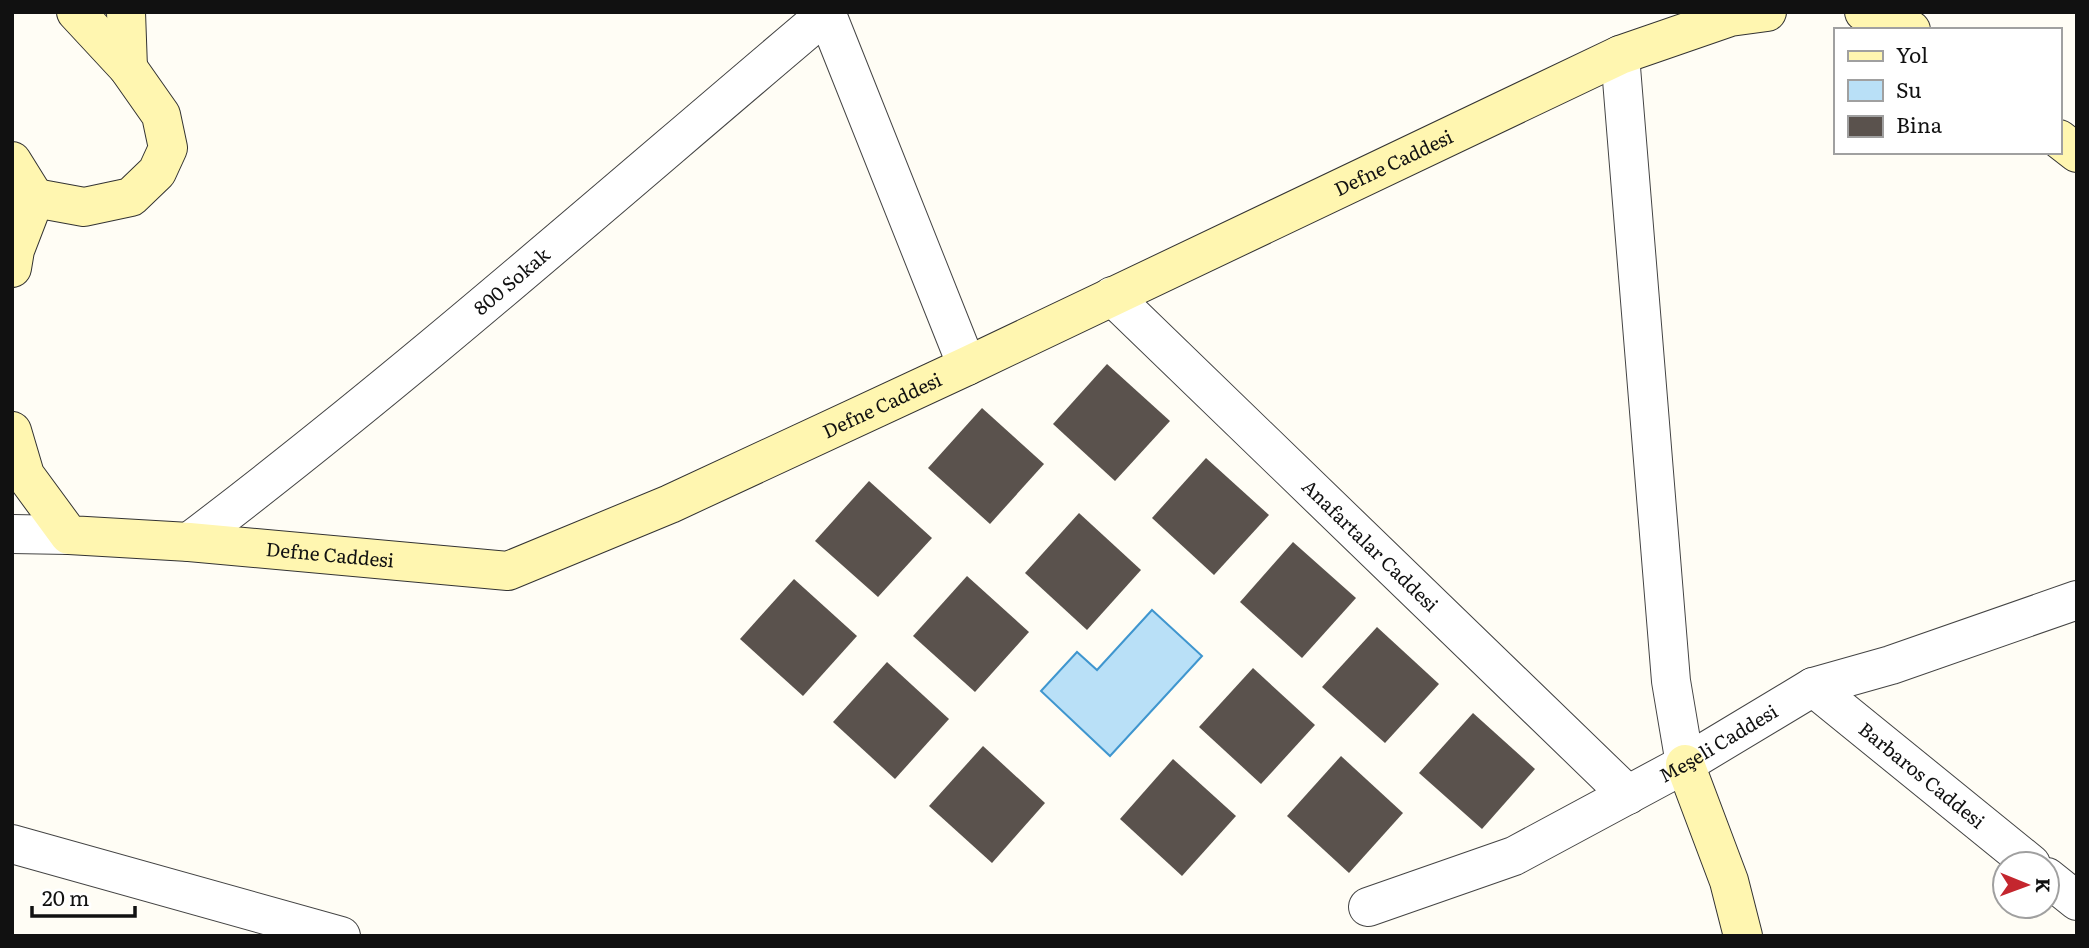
<svg xmlns="http://www.w3.org/2000/svg" width="2089" height="948" font-family="Literata,serif">
  <style>
    .water { fill: #b9e0f7; stroke: #3f96cf; stroke-width: 2 }
    .building { fill: #5a524d }
    .lines { fill: none; stroke-linecap: round; stroke-linejoin: round }
    .street-casing { stroke: #444; stroke-width: 40 }
    .secondary-casing { stroke: #333; stroke-width: 40 }
    .street { stroke: #fff; stroke-width: 38 }
    .secondary { stroke: #fff6b0; stroke-width: 38 }
    .labels { text-anchor: middle; stroke-width: 7; stroke-linejoin: round; paint-order: stroke }
    .street-label { font-size: 19px; fill: #111; stroke: #fff }
  </style>
  <rect width="100%" height="100%" fill="#fffdf5"/>
  <path class="water" d="M 1152,610 L 1202,656 L 1110,756 L 1041,691 L 1077,652 L 1097,670 Z"/>
  <g class="building">
    <path d="M 1107,364 L 1170,421 L 1115,481 L 1053,424 Z"/>
    <path d="M 982,408 L 1044,464 L 990,524 L 928,468 Z"/>
    <path d="M 1206,458 L 1269,515 L 1214,575 L 1152,518 Z"/>
    <path d="M 869,481 L 932,538 L 878,597 L 815,541 Z"/>
    <path d="M 1079,513 L 1141,570 L 1087,630 L 1025,573 Z"/>
    <path d="M 1293,542 L 1356,598 L 1302,658 L 1240,602 Z"/>
    <path d="M 967,576 L 1029,632 L 975,692 L 913,636 Z"/>
    <path d="M 794,579 L 857,636 L 803,696 L 740,639 Z"/>
    <path d="M 1377,627 L 1439,684 L 1385,743 L 1322,687 Z"/>
    <path d="M 887,662 L 949,719 L 895,779 L 833,722 Z"/>
    <path d="M 1253,668 L 1315,725 L 1261,784 L 1199,727 Z"/>
    <path d="M 1473,713 L 1535,769 L 1482,829 L 1419,773 Z"/>
    <path d="M 983,746 L 1045,803 L 992,863 L 929,806 Z"/>
    <path d="M 1341,756 L 1403,813 L 1349,873 L 1287,816 Z"/>
    <path d="M 1173,759 L 1236,816 L 1182,876 L 1120,819 Z"/>
  </g>
  <g class="lines">
    <g class="street-casing">
      <g id="street">
        <path d="M 826,12 L 967,366"/>
        <path d="M 1620,55 L 1671,681 L 1685,764"/>
        <path id="s1" d="M 1112,296 L 1628,795"/>
        <path d="M 12,534 L 69,535"/>
        <path id="s2" d="M 189,542 C 409,375 616,191 827,13"/>
        <path id="s3" d="M 1813,687 L 2031,864"/>
        <path d="M 12,844 L 341,936"/>
        <path d="M 2047,877 L 2077,901"/>
        <path id="s4" d="M 1368,907 L 1514,856 L 1685,764 L 1813,687 L 1891,665 L 2077,600"/>
      </g>
    </g>
    <g class="secondary-casing">
      <g id="secondary">
        <path d="M 126,12 L 128,68"/>
        <path d="M 1864,12 L 1911,30"/>
        <path d="M 2059,139 L 2077,153"/>
        <path d="M 12,161 L 35,198 L 15,250 L 12,268"/>
        <path d="M 35,198 L 84,207 L 131,197 L 157,172 L 168,148 L 161,115 L 128,68 L 76,12"/>
        <path id="s5" d="M 12,431 L 25,475 L 69,535 L 189,542 L 508,571 L 670,504 L 967,366 L 1620,55 L 1730,17 L 1767,12"/>
        <path d="M 1685,764 L 1729,881 L 1743,936"/>
      </g>
    </g>
    <use href="#street" class="street"/>
    <use href="#secondary" class="secondary"/>
  </g>
  <g class="labels">
    <g class="street-label">
      <text dy="7" stroke="none"><textPath href="#s5" startOffset="1536">Defne Caddesi</textPath></text>
      <text dy="7" stroke="none"><textPath href="#s2" startOffset="415">800 Sokak</textPath></text>
      <text dy="7" stroke="none"><textPath href="#s5" startOffset="970">Defne Caddesi</textPath></text>
      <text dy="7" stroke="none"><textPath href="#s1" startOffset="359">Anafartalar Caddesi</textPath></text>
      <text dy="7" stroke="none"><textPath href="#s5" startOffset="382">Defne Caddesi</textPath></text>
      <text dy="7" stroke="none"><textPath href="#s4" startOffset="388">Meşeli Caddesi</textPath></text>
      <text dy="7" stroke="none"><textPath href="#s3" startOffset="140">Barbaros Caddesi</textPath></text>
    </g>
  </g>
  <rect width="2089" height="948" fill="none" stroke="#111111" stroke-width="28"/>
  <rect x="1834" y="28" width="228" height="126" fill="#ffffff" stroke="#a0a0a0" stroke-width="2"/>
  <rect x="1848" y="51" width="35" height="10" fill="#fff6b0" stroke="#a0a0a0" stroke-width="2"/>
  <text x="1896" y="63" font-size="21" fill="#111111">Yol</text>
  <rect x="1848" y="80" width="35" height="21" fill="#b9e0f7" stroke="#a0a0a0" stroke-width="2"/>
  <text x="1896" y="98" font-size="21" fill="#111111">Su</text>
  <rect x="1848" y="116" width="35" height="21" fill="#5a524d" stroke="#a0a0a0" stroke-width="2"/>
  <text x="1896" y="133" font-size="21" fill="#111111">Bina</text>
  <g transform="translate(2026 885) rotate(91)"><circle r="33" fill="#ffffff" stroke="#a0a0a0" stroke-width="2"/>
  <path d="M0-5L12 26L0 18L-12 26Z" fill="#c4262e"/>
  <text y="-10" font-size="19" font-weight="bold" text-anchor="middle" fill="#111111">K</text>
  </g>
  <path d="M32 906v10h103v-10" fill="none" stroke="#111111" stroke-width="3.5"/>
  <text x="42" y="906" font-size="21" fill="#111111" stroke="#ffffff" stroke-width="5" paint-order="stroke">20 m</text>
</svg>
